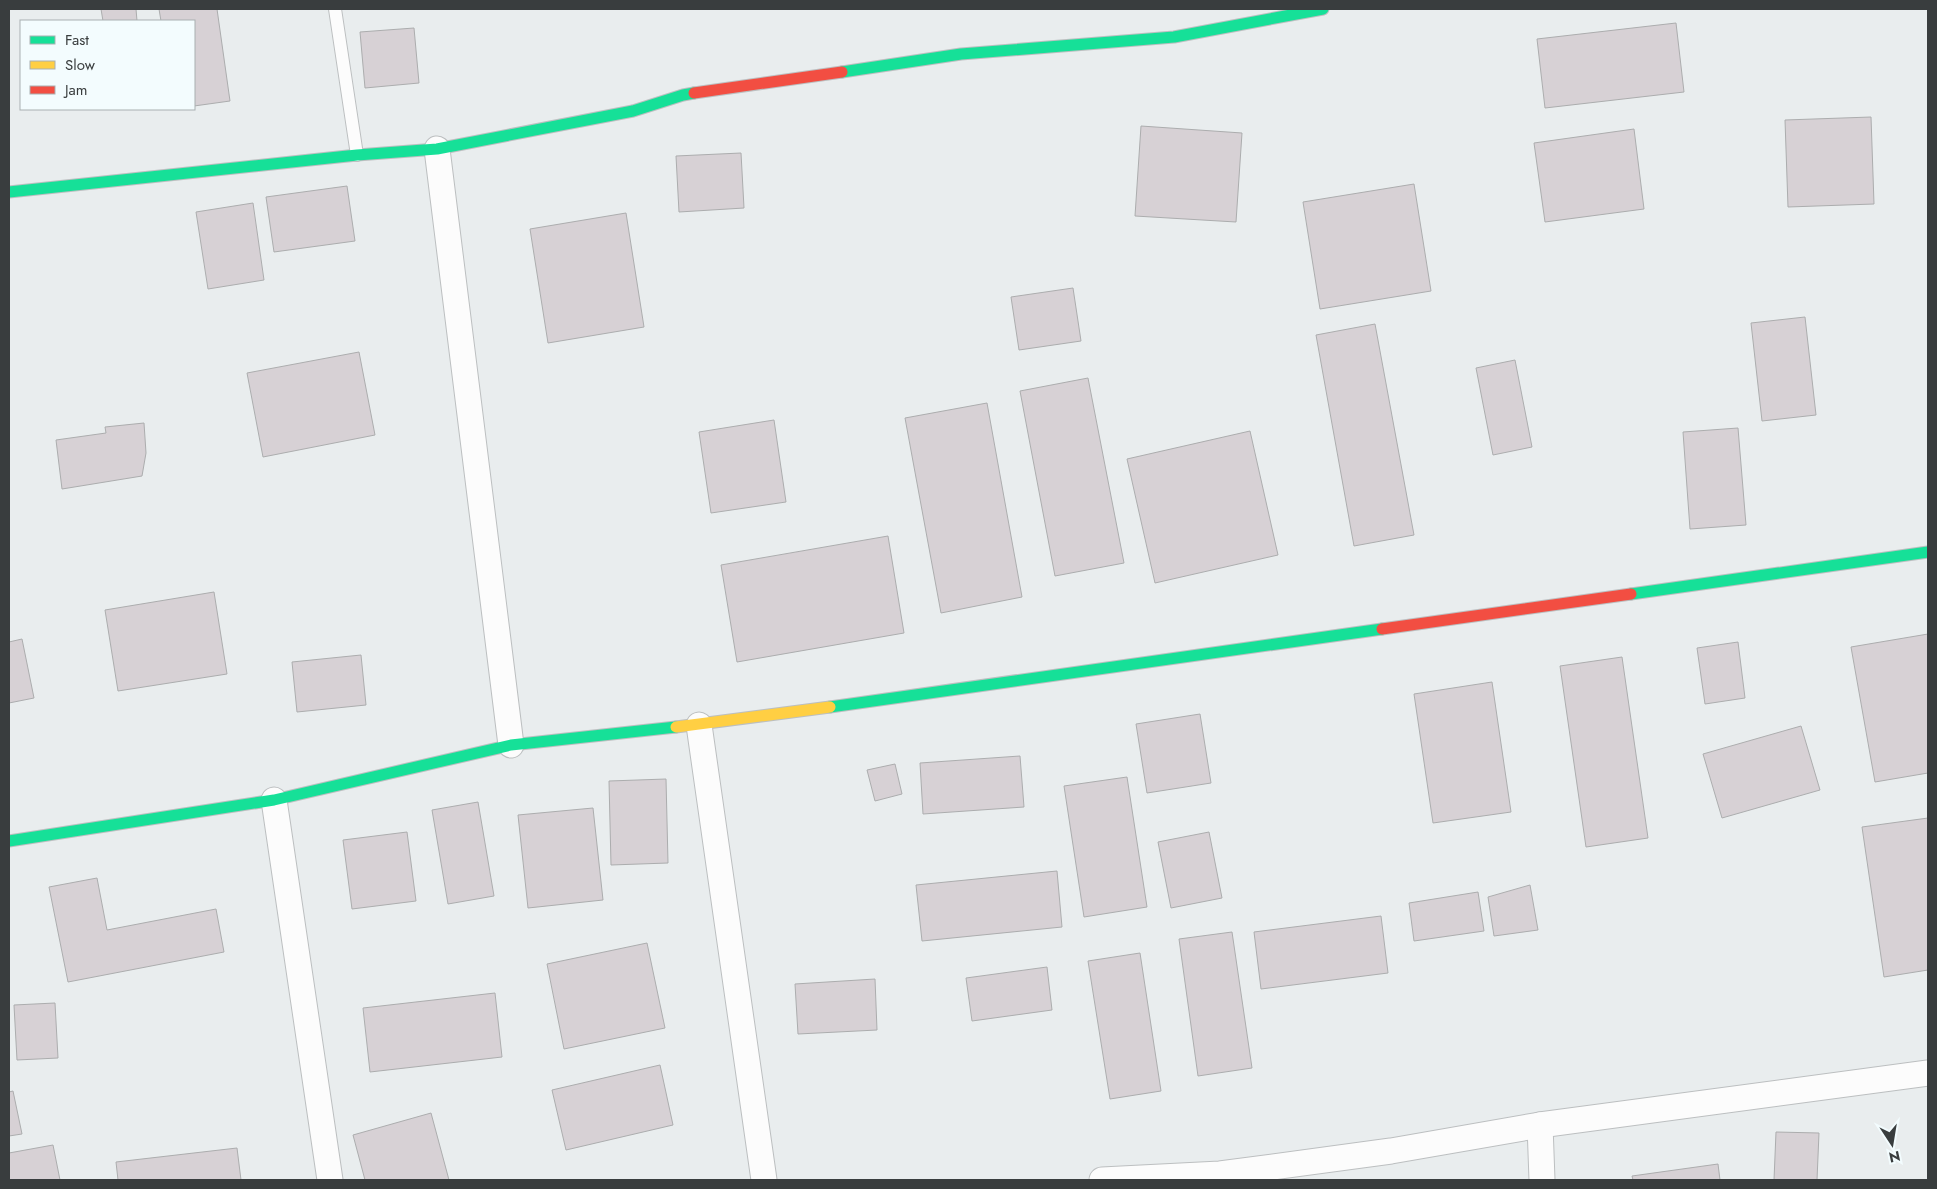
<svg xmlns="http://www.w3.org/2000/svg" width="1937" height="1189" font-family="Jost,sans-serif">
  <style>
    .building { fill: #d7d1d5; stroke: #acadae }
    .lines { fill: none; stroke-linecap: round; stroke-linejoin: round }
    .lane-casing { stroke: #bcbfc0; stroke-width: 14 }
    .street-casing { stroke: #bcbfc0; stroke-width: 27 }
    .fast-casing { stroke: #bcbfc0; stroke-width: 13 }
    .slow-casing { stroke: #bcbfc0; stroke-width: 13 }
    .jam-casing { stroke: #bcbfc0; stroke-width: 13 }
    .lane { stroke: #fcfcfc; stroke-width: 12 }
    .street { stroke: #fcfcfc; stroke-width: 25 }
    .fast { stroke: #16e098; stroke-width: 11 }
    .slow { stroke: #ffcf43; stroke-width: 11 }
    .jam { stroke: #f24e42; stroke-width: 11 }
  </style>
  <rect width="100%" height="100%" fill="#e9edee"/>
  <g class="building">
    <path d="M 101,9 L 136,9 L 137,21 L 103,21 Z"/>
    <path d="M 159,9 L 217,9 L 230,101 L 194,106 L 194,21 L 161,21 Z"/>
    <path d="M 1676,23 L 1684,92 L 1545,108 L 1537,39 Z"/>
    <path d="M 414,28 L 419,83 L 365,88 L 360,32 Z"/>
    <path d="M 1871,117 L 1874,204 L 1788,207 L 1785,120 Z"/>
    <path d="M 1141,126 L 1242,133 L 1236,222 L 1135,216 Z"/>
    <path d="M 1634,129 L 1644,209 L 1545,222 L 1534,143 Z"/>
    <path d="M 741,153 L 744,208 L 679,212 L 676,156 Z"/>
    <path d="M 1414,184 L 1431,291 L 1320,309 L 1303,202 Z"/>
    <path d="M 347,186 L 355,241 L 274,252 L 266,197 Z"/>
    <path d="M 253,203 L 264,280 L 208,289 L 196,212 Z"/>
    <path d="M 626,213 L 644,327 L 548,343 L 530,229 Z"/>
    <path d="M 1073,288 L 1081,341 L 1019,350 L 1011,297 Z"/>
    <path d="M 1805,317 L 1816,415 L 1762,421 L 1751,323 Z"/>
    <path d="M 1375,324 L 1414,535 L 1354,546 L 1316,335 Z"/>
    <path d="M 359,352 L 375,435 L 263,457 L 247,373 Z"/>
    <path d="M 1515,360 L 1532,447 L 1493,455 L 1476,368 Z"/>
    <path d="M 1088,378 L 1124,563 L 1055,576 L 1020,391 Z"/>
    <path d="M 987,403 L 1022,597 L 941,613 L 905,418 Z"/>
    <path d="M 774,420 L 786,502 L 711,513 L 699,432 Z"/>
    <path d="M 144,423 L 146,453 L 142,476 L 62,489 L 56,440 L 106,433 L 105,427 Z"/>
    <path d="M 1738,428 L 1746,525 L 1690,529 L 1683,432 Z"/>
    <path d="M 1250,431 L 1278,555 L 1155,583 L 1127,459 Z"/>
    <path d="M 888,536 L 904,633 L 737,662 L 721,565 Z"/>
    <path d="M 214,592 L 227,674 L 118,691 L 105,610 Z"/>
    <path d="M 1928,634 L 1928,773 L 1875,782 L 1851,647 Z"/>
    <path d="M 22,639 L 34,698 L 9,703 L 9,642 Z"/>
    <path d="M 1738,642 L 1745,698 L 1705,704 L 1697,648 Z"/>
    <path d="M 361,655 L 366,705 L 297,712 L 292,662 Z"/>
    <path d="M 1622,657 L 1648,838 L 1586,847 L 1560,666 Z"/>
    <path d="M 1492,682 L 1511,812 L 1433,823 L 1414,694 Z"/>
    <path d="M 1200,714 L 1211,783 L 1147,793 L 1136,724 Z"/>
    <path d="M 1801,726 L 1820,790 L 1722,818 L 1703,754 Z"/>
    <path d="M 1020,756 L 1024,807 L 923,814 L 920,763 Z"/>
    <path d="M 895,764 L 902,794 L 875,801 L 867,770 Z"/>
    <path d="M 1127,777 L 1147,907 L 1084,917 L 1064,786 Z"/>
    <path d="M 666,779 L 668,863 L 611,865 L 609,781 Z"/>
    <path d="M 478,802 L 494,896 L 448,904 L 432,810 Z"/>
    <path d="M 593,808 L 603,900 L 528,908 L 518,815 Z"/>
    <path d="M 1928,818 L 1928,970 L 1884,977 L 1862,827 Z"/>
    <path d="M 407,832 L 416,901 L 352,909 L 343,840 Z"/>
    <path d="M 1209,832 L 1222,898 L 1171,908 L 1158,842 Z"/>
    <path d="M 1057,871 L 1062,927 L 922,941 L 916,885 Z"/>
    <path d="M 97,878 L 107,930 L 216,909 L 224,952 L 68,982 L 49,887 Z"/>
    <path d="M 1530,885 L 1538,930 L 1494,936 L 1488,897 Z"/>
    <path d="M 1478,892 L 1484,931 L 1414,941 L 1409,903 Z"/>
    <path d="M 1381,916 L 1388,973 L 1261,989 L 1254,932 Z"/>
    <path d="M 1232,932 L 1252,1068 L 1198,1076 L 1179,939 Z"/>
    <path d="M 647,943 L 665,1028 L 564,1049 L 547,964 Z"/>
    <path d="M 1140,953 L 1161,1091 L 1110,1099 L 1088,961 Z"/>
    <path d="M 1047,967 L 1052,1010 L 972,1021 L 966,978 Z"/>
    <path d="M 875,979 L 877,1030 L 798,1034 L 795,984 Z"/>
    <path d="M 495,993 L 502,1057 L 370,1072 L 363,1008 Z"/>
    <path d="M 55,1003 L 58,1058 L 17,1060 L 14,1005 Z"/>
    <path d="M 660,1065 L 673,1125 L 566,1150 L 552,1090 Z"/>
    <path d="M 13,1091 L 22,1134 L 9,1136 L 9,1092 Z"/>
    <path d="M 431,1113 L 449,1180 L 365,1180 L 353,1135 Z"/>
    <path d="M 1776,1132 L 1819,1133 L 1817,1180 L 1774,1180 Z"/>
    <path d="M 53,1145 L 60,1180 L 9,1180 L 9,1153 Z"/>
    <path d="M 237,1148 L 241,1180 L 118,1180 L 116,1162 Z"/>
    <path d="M 1718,1164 L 1720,1180 L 1633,1180 L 1632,1176 Z"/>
  </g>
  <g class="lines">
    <g class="lane-casing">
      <path id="lane" d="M 335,9 L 357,155"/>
    </g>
    <g class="street-casing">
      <g id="street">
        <path d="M 437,149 L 511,745"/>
        <path d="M 699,725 L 764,1180"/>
        <path d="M 274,800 L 330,1180"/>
        <path d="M 1540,1125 L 1542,1180"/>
        <path d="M 1102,1180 L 1220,1174 L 1391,1151 L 1540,1125 L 1928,1073"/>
      </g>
    </g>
    <g class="fast-casing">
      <g id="fast">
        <path d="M 842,72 L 961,54 L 1174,37 L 1323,9"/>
        <path d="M 9,192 L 357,155 L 437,149 L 633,111 L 683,95 L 694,93"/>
        <path d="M 1631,594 L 1928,552"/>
        <path d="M 830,707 L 1382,629"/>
        <path d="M 9,841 L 274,800 L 511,745 L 676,727"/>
      </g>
    </g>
    <g class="slow-casing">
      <path id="slow" d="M 676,727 L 830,707"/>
    </g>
    <g class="jam-casing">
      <g id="jam">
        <path d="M 694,93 L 842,72"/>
        <path d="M 1382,629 L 1631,594"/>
      </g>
    </g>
    <use href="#lane" class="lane"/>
    <use href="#street" class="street"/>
    <use href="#fast" class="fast"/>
    <use href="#slow" class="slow"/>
    <use href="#jam" class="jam"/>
  </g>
  <rect width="1937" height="1189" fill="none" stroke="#393d3e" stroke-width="20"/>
  <rect x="20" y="20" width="175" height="90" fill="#f3fcfe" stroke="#a9b0b1"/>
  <rect x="30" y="36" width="25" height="8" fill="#16e098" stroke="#a9b0b1"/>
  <text x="65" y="45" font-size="15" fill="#393d3e">Fast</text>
  <rect x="30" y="61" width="25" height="8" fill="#ffcf43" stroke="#a9b0b1"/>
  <text x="65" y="70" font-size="15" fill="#393d3e">Slow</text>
  <rect x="30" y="86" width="25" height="8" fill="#f24e42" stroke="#a9b0b1"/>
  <text x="65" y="95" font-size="15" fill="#393d3e">Jam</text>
  <g transform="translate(1892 1144) rotate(168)" stroke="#f3fcfe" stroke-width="4" paint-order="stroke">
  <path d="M0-4L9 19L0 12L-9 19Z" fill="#393d3e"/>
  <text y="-8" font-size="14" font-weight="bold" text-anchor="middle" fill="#393d3e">N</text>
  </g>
</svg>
